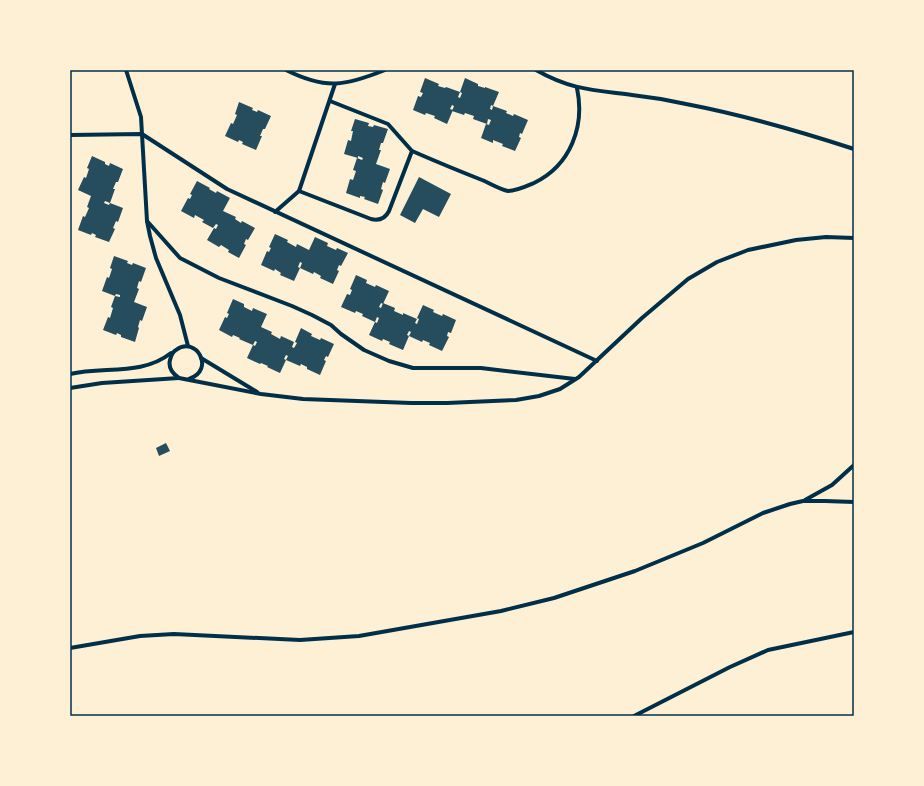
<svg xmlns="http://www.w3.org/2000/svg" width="924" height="786" font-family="Signika,sans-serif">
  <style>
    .building { fill: #264d5e }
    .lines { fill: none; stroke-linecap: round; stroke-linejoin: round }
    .minor { stroke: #003049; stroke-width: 4 }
    .neatline { fill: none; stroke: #003049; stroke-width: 1.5 }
  </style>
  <rect width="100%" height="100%" fill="#fdf0d5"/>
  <g class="building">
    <path d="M 425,78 L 439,84 L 438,86 L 445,88 L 446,87 L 460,92 L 458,97 L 460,98 L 462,93 L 460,92 L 465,78 L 478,84 L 478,86 L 485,88 L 485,87 L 499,92 L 493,106 L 491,105 L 490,109 L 492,110 L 493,106 L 507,111 L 506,113 L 513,116 L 514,114 L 528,120 L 522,134 L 520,133 L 519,137 L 521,138 L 515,151 L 502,146 L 503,144 L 493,140 L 493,143 L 481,138 L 486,124 L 489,125 L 491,120 L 488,119 L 487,124 L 473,119 L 474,116 L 465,113 L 464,115 L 452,111 L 454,106 L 452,105 L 450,109 L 453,110 L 447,124 L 434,118 L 435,116 L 426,113 L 425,115 L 413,110 L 418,96 L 421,97 L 423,93 L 420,92 Z"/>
    <path d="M 239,102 L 253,108 L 252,110 L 257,112 L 258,110 L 271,116 L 265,129 L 263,129 L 260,136 L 262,136 L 256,150 L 242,144 L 243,142 L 239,140 L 238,142 L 225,136 L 231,123 L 233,124 L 237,115 L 235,114 Z"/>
    <path d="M 355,119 L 369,123 L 368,126 L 373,127 L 374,125 L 388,129 L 383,143 L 381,143 L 379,150 L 381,150 L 376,164 L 390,169 L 385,183 L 383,182 L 381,189 L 383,190 L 378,204 L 364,199 L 365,197 L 360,196 L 360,198 L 346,193 L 350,179 L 353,180 L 356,171 L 353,170 L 357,158 L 362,160 L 363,158 L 358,156 L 358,158 L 344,154 L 348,140 L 351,141 L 353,131 L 351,131 Z"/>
    <path d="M 92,156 L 105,162 L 105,164 L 109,166 L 110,163 L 123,169 L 118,182 L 116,182 L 113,189 L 115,189 L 110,203 L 105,201 L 104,203 L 109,205 L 110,203 L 123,208 L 118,222 L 116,221 L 113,228 L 115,229 L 109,242 L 95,237 L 96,235 L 92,233 L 91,235 L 78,230 L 83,216 L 85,217 L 89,208 L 87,207 L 91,196 L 78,190 L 84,177 L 86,178 L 89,169 L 87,168 Z"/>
    <path d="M 419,177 L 451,194 L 439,217 L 423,209 L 415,223 L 400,215 Z"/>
    <path d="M 197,181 L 210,188 L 209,189 L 216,193 L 217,191 L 230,198 L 223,211 L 236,217 L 235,219 L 241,223 L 242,221 L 255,228 L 248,240 L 246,239 L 244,244 L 246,245 L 239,258 L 228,252 L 229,250 L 221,245 L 219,247 L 207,240 L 214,228 L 216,229 L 218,225 L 216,224 L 213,228 L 202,222 L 204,220 L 195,215 L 194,218 L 181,211 L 188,198 L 190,199 L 192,195 L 190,194 Z"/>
    <path d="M 275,234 L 288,240 L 287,242 L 296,247 L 297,244 L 309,250 L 315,237 L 328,243 L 327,246 L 336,250 L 337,248 L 348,253 L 341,266 L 339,265 L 337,270 L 339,271 L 333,284 L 320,278 L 321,276 L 314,272 L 313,274 L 300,268 L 302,263 L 300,262 L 298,267 L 300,268 L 294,281 L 280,275 L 281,273 L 275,269 L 274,271 L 261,265 L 267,251 L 269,252 L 271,248 L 269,247 Z"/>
    <path d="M 114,256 L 128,261 L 127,263 L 132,265 L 133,263 L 146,268 L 141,282 L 139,281 L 137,288 L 139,289 L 134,302 L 147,307 L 142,321 L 140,320 L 138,327 L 139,328 L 135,342 L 121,337 L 121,335 L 117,333 L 116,335 L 103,330 L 108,317 L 110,318 L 113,308 L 111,307 L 115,296 L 120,297 L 120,295 L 116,294 L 115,296 L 102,291 L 107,277 L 109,278 L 112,269 L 110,268 Z"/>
    <path d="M 356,275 L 367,280 L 366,283 L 375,287 L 376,285 L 389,291 L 383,304 L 381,303 L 379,307 L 381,308 L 383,303 L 395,308 L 394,311 L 403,315 L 403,313 L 417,319 L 415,323 L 417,324 L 419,319 L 417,318 L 423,305 L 434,310 L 433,312 L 442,316 L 443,314 L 456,320 L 451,333 L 448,332 L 447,336 L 449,337 L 442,351 L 429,345 L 430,343 L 423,340 L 422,342 L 409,336 L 411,332 L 409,331 L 407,335 L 409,336 L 403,350 L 389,344 L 390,342 L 383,339 L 382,341 L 369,335 L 375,322 L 377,323 L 379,318 L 377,317 L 375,322 L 362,316 L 363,314 L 356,311 L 355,313 L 341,307 L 347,294 L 350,295 L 352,290 L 350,289 Z"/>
    <path d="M 233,299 L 244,304 L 244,307 L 252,311 L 253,308 L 267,314 L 261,327 L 272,332 L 271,334 L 280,339 L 281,336 L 294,342 L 292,347 L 294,348 L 297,343 L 295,342 L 301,328 L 312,334 L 311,336 L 320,340 L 321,338 L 334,344 L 328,357 L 326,356 L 324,360 L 326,361 L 320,375 L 307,369 L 307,367 L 301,364 L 300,366 L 286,360 L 288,356 L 286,355 L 284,359 L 286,360 L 280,373 L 267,367 L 268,366 L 261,363 L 260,364 L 247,358 L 253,345 L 255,346 L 257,342 L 255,341 L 253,345 L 239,339 L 240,338 L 233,335 L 232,337 L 219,330 L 225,317 L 227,318 L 229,314 L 227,313 Z"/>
    <path d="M 166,443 L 170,451 L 159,456 L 156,448 Z"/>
  </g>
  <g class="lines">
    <g class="minor">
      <path d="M 126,70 L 141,117 L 147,221 L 150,236 L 156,258 L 180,315 L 188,346"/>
      <path d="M 286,70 C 326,90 345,86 385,70"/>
      <path d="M 536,70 C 571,90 594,90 632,95 C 650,97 668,100 686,104 C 743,115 799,131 854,149"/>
      <path d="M 70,135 L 142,134 L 227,189 L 597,361"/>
      <path d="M 412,151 C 435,161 459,171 482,180 C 489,183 501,190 508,191 C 516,191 527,186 534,183 C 571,165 585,126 577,88"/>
      <path d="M 299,191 L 371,219 C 379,221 385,219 389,211 L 412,151 L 388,124 L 330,101"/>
      <path d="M 275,212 L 299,191 L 335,84"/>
      <path d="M 147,221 L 180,258 L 219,278 L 292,306 L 312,315 L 331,325 L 341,334 L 364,350 L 389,361 L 413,368 L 481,368 L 575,379"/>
      <path d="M 201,358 L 257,392"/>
      <path d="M 70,374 C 104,366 142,376 171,353"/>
      <path d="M 189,379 C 216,370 196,335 176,350 C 172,352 171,356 170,360 C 168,368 173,374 179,378 L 261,394 L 303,399 L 411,403 L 447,403 L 516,400 L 539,396 L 560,389 L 579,377 L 642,318 L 688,279 L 717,262 L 748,250 L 796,240 L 826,237 L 854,238"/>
      <path d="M 70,388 L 102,383 L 179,378"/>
      <path d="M 805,500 L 832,485 L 854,465"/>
      <path d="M 70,648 L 140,636 L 174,634 L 300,640 L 359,636 L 501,611 L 554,598 L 635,571 L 703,543 L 763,513 L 790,504 L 803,501 L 825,501 L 854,502"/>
      <path d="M 634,716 L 730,667 L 768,650 L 854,632"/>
    </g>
  </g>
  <rect width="924" height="786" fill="none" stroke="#fdf0d5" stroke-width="142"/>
  <rect x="71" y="71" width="782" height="644" class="neatline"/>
</svg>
